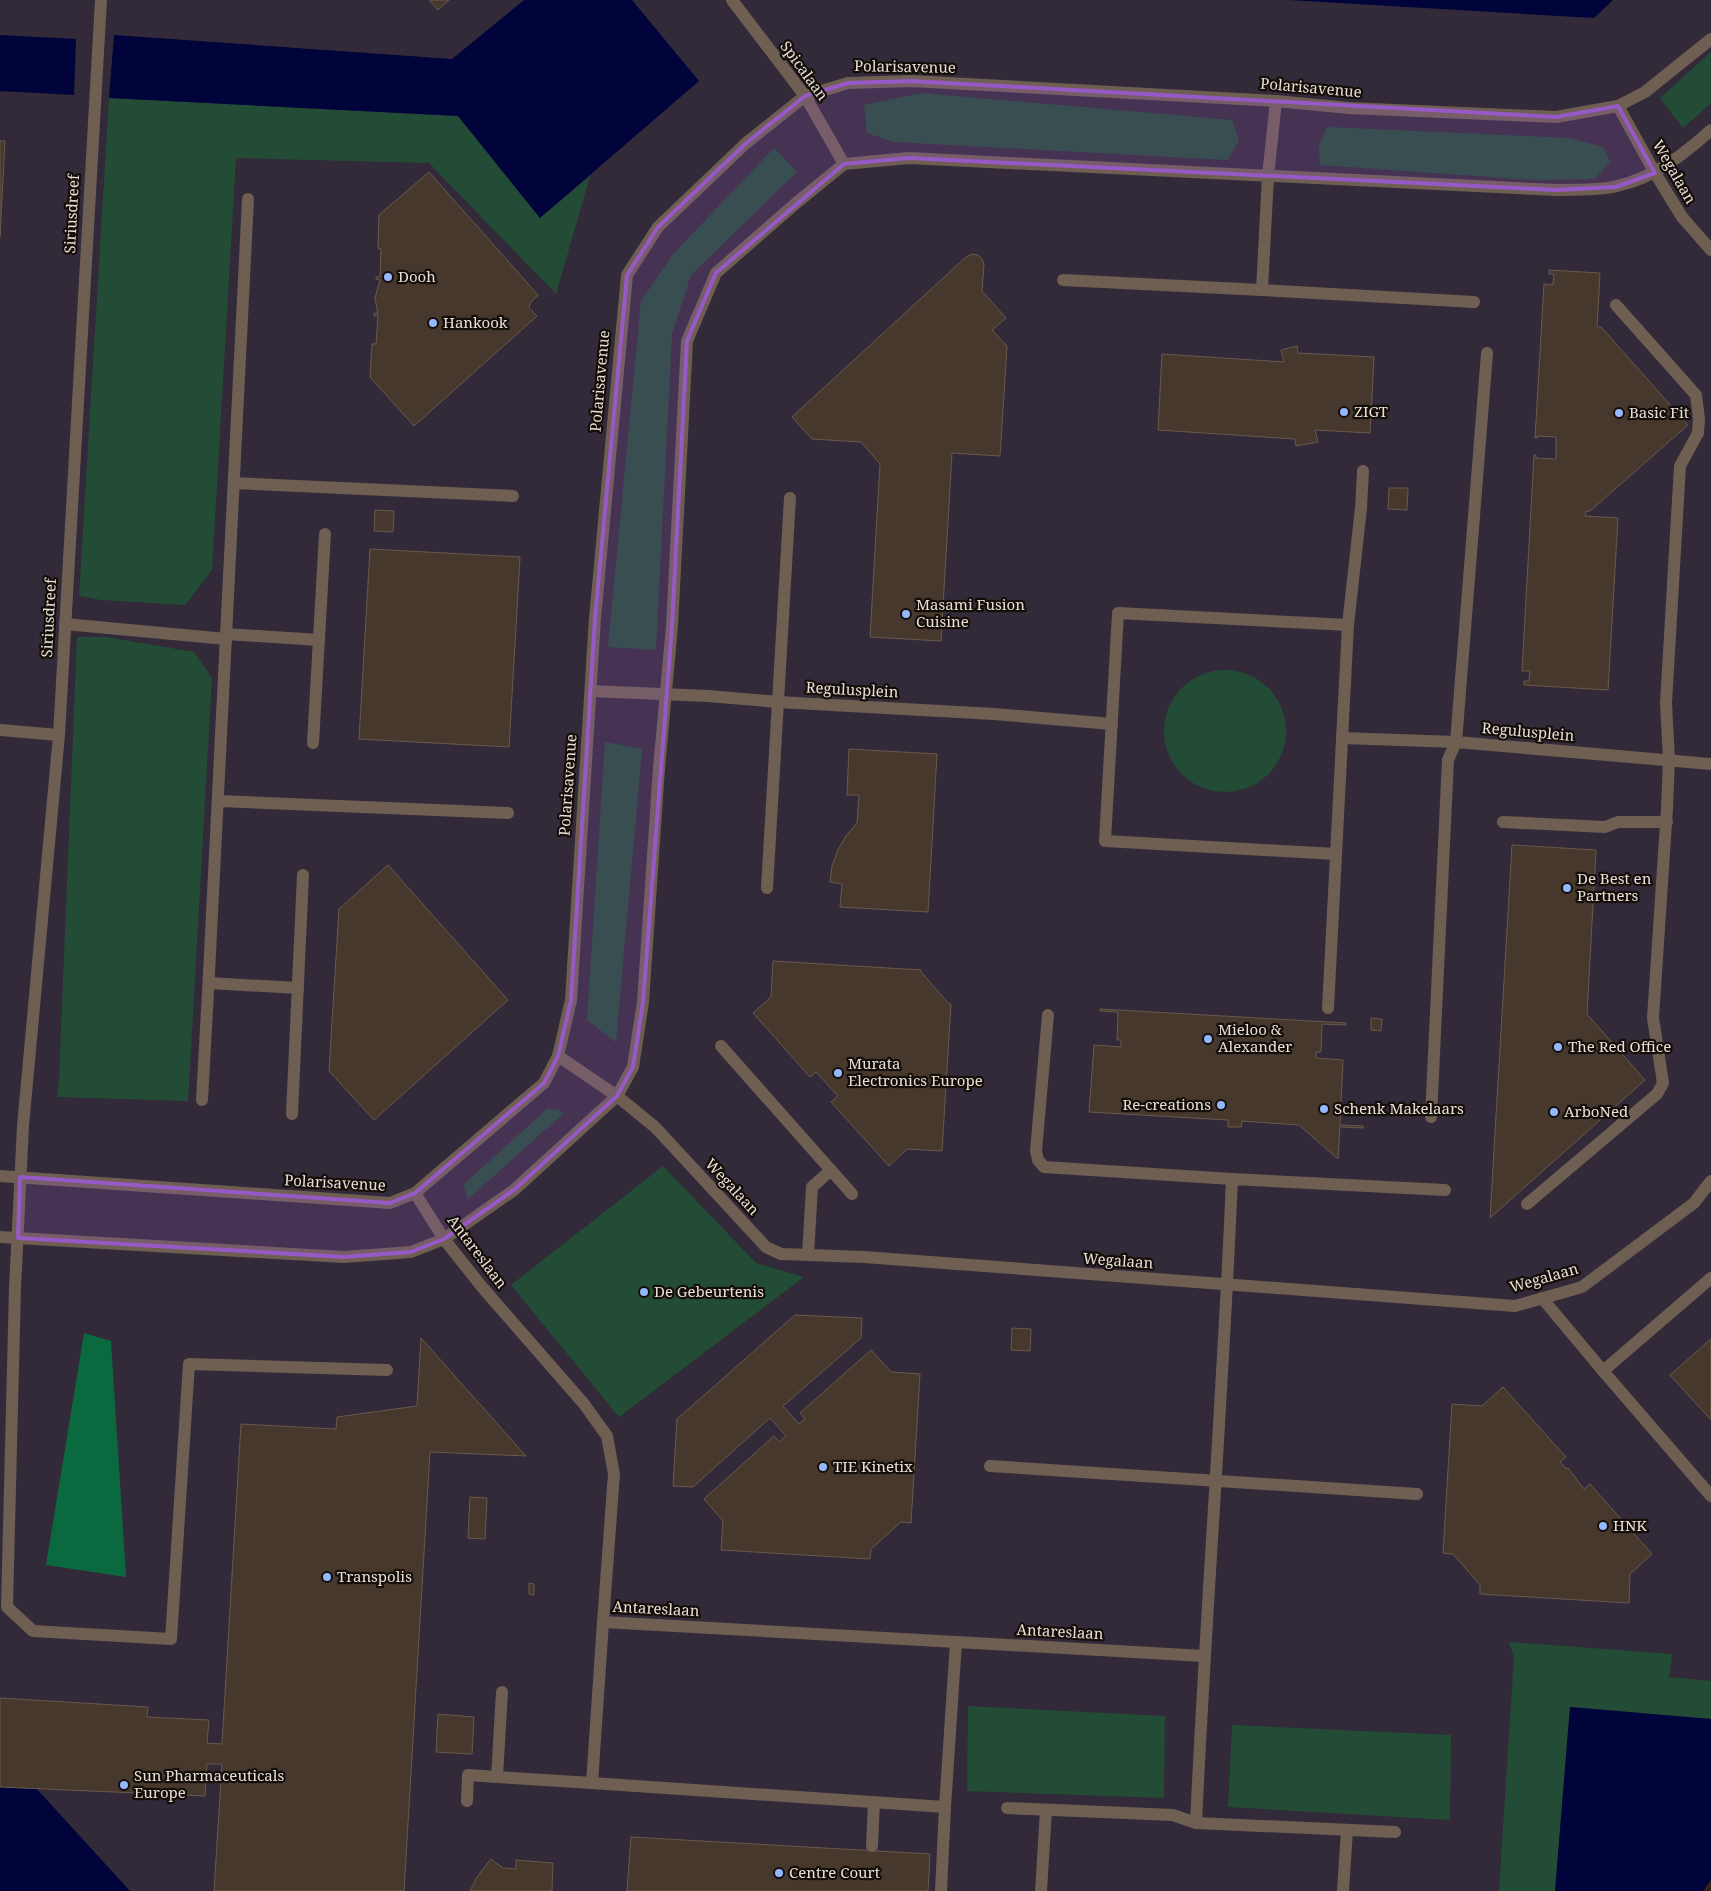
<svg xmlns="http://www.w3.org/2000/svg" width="1711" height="1891" font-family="'Noto Serif',serif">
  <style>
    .commercial { fill: #322a39 }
    .green { fill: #224c35 }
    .forest { fill: #0b6940 }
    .water { fill: #01033b }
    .building { fill: #47382d; stroke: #6a594d }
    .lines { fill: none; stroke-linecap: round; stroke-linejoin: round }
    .minor { stroke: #6f5e52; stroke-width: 12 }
    .marked { fill: #9659c5; fill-opacity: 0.2; stroke: #9659c5; stroke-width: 4; stroke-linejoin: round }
    .poi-dot { fill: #95b7fd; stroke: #140e09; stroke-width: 2 }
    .labels { text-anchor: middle; stroke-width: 4.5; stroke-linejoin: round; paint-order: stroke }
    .street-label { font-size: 15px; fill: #e9dfd8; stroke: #140e09 }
    .poi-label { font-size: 15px; fill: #e9dfd8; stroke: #140e09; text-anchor: start }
  </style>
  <rect width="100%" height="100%" fill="#312318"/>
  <path class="commercial" d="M 0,0 L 1711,0 L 1711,1838 L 1674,1891 L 0,1891 Z"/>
  <g class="green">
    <path d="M 1711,52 L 1711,103 L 1683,128 L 1660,98 Z"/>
    <path d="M 921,93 L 1232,120 L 1239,141 L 1227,160 L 894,142 L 867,133 L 864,105 Z"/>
    <path d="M 109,98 L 458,116 L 540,218 L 590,176 L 556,294 L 429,163 L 236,158 L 212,570 L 185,605 L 101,600 L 79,596 Z"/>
    <path d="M 1327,127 L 1569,138 L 1603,147 L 1610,163 L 1594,179 L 1534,180 L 1320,165 L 1319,145 Z"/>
    <path d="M 774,148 L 797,172 L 691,275 L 672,334 L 656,650 L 608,647 L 641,301 L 674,253 Z"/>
    <path d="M 77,637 L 106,637 L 194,652 L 212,678 L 188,1101 L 57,1097 L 59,1080 Z"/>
    <circle cx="1225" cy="731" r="61"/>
    <path d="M 605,742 L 642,749 L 616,1042 L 587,1020 Z"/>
    <path d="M 547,1109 L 559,1110 L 564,1113 L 468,1199 L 463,1185 Z"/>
    <path d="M 663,1166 L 756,1263 L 804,1277 L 619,1417 L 511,1285 Z"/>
    <path d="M 1509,1642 L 1672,1654 L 1669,1677 L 1711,1681 L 1711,1719 L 1570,1707 L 1555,1891 L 1499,1891 L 1514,1657 Z"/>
    <path d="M 968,1706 L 1165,1716 L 1164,1798 L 967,1791 Z"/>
    <path d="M 1232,1725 L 1451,1735 L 1450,1820 L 1228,1807 Z"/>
  </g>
  <path class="forest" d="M 84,1333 L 111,1341 L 126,1577 L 46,1565 Z"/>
  <g class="water">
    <path d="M 524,0 L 632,0 L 699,81 L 540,218 L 458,116 L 109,98 L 114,35 L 452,59 Z"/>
    <path d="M 1288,0 L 1613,0 L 1594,18 Z"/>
    <path d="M 0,35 L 76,39 L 74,95 L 0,91 Z"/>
    <path d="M 1570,1707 L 1711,1719 L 1711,1880 L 1703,1891 L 1555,1891 Z"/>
    <path d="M 0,1785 L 35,1787 L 130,1891 L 0,1891 Z"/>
  </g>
  <g class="building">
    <path d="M 429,0 L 449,0 L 438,10 Z"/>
    <path d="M 0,141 L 5,141 L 0,237 Z"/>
    <path d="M 429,172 L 538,295 L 530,303 L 529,308 L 537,316 L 414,426 L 370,377 L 372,344 L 376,344 L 378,316 L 374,316 L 374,313 L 378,314 L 375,298 L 380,280 L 376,279 L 376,277 L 380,277 L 381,249 L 378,248 L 379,215 Z"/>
    <path d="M 972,254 L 978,255 L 982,259 L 984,265 L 982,291 L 1006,318 L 992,330 L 1007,346 L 1000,456 L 952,453 L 941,641 L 870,637 L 880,464 L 861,442 L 812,439 L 792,417 L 966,257 Z"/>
    <path d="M 1549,270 L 1600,273 L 1597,327 L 1601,327 L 1688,425 L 1590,511 L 1586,511 L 1585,516 L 1618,518 L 1608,690 L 1524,685 L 1524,681 L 1529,681 L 1530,671 L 1522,671 L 1534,455 L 1536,455 L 1536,458 L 1556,459 L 1556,437 L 1537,436 L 1537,438 L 1535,438 L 1544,284 L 1553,285 L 1554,274 L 1549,274 Z"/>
    <path d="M 1297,346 L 1298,353 L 1374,357 L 1370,433 L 1315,430 L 1318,442 L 1296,446 L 1295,439 L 1158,430 L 1162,354 L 1284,362 L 1281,350 Z"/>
    <path d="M 1389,488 L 1408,488 L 1407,510 L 1388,509 Z"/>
    <path d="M 375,510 L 394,511 L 393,532 L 374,531 Z"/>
    <path d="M 370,549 L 520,557 L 509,747 L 359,739 Z"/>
    <path d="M 849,749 L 937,754 L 928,912 L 840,907 L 842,884 L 830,882 L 832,866 L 838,850 L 846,836 L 857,823 L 859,795 L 847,795 Z"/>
    <path d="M 1512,845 L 1596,850 L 1587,1014 L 1645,1080 L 1490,1218 Z"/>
    <path d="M 388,865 L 508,1000 L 374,1120 L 329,1071 L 339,909 Z"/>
    <path d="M 773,961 L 921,970 L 921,972 L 949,1004 L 951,1004 L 942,1151 L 907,1149 L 889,1166 L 831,1102 L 838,1096 L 816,1072 L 810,1077 L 753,1013 L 771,997 Z"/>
    <path d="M 1100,1009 L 1346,1023 L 1346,1025 L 1322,1024 L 1321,1052 L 1316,1052 L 1316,1058 L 1343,1060 L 1340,1125 L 1363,1126 L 1363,1128 L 1340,1127 L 1338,1159 L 1299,1125 L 1242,1121 L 1241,1127 L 1228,1127 L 1228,1120 L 1089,1112 L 1094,1045 L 1121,1047 L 1121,1040 L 1117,1040 L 1118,1012 L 1100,1011 Z"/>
    <path d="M 1371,1018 L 1382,1019 L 1381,1031 L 1371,1030 Z"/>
    <path d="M 795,1315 L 862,1318 L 861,1338 L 783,1406 L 799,1424 L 805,1419 L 800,1413 L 871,1350 L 891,1372 L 920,1374 L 911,1523 L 901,1522 L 871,1549 L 870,1559 L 721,1550 L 723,1521 L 704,1499 L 774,1436 L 779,1442 L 786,1436 L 770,1418 L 693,1487 L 673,1486 L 677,1419 Z"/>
    <path d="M 1012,1328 L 1031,1329 L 1030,1351 L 1011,1350 Z"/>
    <path d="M 421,1338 L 526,1456 L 430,1452 L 404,1891 L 214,1891 L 222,1764 L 207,1764 L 205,1796 L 0,1787 L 0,1698 L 148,1707 L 147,1717 L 209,1720 L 207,1743 L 222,1744 L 241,1424 L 336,1429 L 337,1417 L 417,1406 Z"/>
    <path d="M 1711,1339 L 1711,1420 L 1670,1375 Z"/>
    <path d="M 1503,1387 L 1566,1457 L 1560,1462 L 1566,1469 L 1568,1468 L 1584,1489 L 1590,1484 L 1652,1554 L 1630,1574 L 1629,1603 L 1480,1594 L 1480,1585 L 1453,1554 L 1443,1553 L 1452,1404 L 1482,1406 Z"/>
    <path d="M 470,1497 L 487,1498 L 485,1539 L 468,1538 Z"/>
    <path d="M 529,1583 L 534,1584 L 534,1595 L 529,1594 Z"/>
    <path d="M 438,1714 L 474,1717 L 472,1754 L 436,1752 Z"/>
    <path d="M 631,1837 L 930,1854 L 928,1891 L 627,1891 Z"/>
    <path d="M 491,1859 L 503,1868 L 516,1869 L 516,1860 L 553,1863 L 552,1891 L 470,1891 L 477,1877 Z"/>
  </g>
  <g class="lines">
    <g class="minor">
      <path d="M 101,0 L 59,735 L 23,1126 L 15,1288 L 7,1607 L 33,1631 L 171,1639 L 189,1364 L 387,1370"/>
      <path d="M 732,0 L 805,96 L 844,164"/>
      <path d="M 1276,101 L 1268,176 L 1262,290 L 1474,302"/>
      <path d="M 1618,106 L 1655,173 L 1682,217 L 1711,250"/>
      <path d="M 1063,280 L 1262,290"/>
      <path d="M 234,483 L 513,496"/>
      <path d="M 65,624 L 226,639"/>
      <path d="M 1348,625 L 1361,508 L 1363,471"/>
      <path d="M 226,634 L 319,640"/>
      <path d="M 591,691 L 708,696 L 778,702 L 994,714 L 1112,724"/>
      <path d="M 0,730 L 59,735"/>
      <path d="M 1342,738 L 1456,742 L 1711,764"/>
      <path d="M 313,743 L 325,534"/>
      <path d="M 219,801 L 508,813"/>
      <path d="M 1503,822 L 1605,827 L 1618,822 L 1667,822"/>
      <path d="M 767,888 L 790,498"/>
      <path d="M 209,983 L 298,988"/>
      <path d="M 1328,1008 L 1348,625 L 1118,613 L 1105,841 L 1336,854"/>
      <path d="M 1048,1015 L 1036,1151 L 1038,1160 L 1044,1167 L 1232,1179"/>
      <path d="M 721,1046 L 852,1194"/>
      <path d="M 558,1056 L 617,1096 L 655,1127 L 766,1247 L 781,1254 L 864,1257 L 1515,1306 L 1582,1287 L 1694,1203 L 1711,1181"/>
      <path d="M 202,1100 C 219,800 233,500 248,199"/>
      <path d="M 292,1114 L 303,875"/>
      <path d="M 1431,1117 L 1448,760 L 1456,742 L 1487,353"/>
      <path d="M 0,1176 L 390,1203 L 415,1193 L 544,1083 L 558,1056 L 571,1000 L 595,618 L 627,275 L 658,227 L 745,144 L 805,96 L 848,83 L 911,81 L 1276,101 L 1349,108 L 1556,117 L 1618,106 L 1645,92 L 1711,39"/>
      <path d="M 415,1193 L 444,1239 L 482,1287 L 584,1404 L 607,1436 L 614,1474 L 603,1622 L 1204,1656"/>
      <path d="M 1527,1204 L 1657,1094 L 1663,1083 L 1653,1018 L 1667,808 L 1669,760 L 1666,703 L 1680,466 L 1698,433 L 1699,419 L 1696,395 L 1616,305"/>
      <path d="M 0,1237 L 344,1257 L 411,1252 L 444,1239 L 514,1190 L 617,1096 L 633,1067 L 643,1002 L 659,768 L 672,626 L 687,341 L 716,273 L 795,204 L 844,164 L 909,158 L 1556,190 C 1574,189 1599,191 1617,186 C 1654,178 1683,155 1711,130"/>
      <path d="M 808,1255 L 812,1187 L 831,1170"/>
      <path d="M 1542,1298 L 1603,1371 L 1711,1496"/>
      <path d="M 1603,1371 L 1711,1278"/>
      <path d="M 990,1466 L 1417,1494"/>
      <path d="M 502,1692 L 497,1777 L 592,1783 L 603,1622"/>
      <path d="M 592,1783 L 945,1807 L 956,1642"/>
      <path d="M 467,1801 L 468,1775 L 497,1777"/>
      <path d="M 1007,1808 L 1173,1815 L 1196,1823 L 1395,1832"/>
      <path d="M 1196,1823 C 1206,1608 1223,1394 1232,1179 L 1445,1190"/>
      <path d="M 872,1846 L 874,1802"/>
      <path d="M 941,1891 L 945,1807"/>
      <path d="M 1041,1891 L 1046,1810"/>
      <path d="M 1343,1891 L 1347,1830"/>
    </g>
  </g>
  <path class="marked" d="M 911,81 L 1556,117 L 1618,106 L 1655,173 L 1616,187 L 1556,190 L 909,158 L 844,164 L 716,273 L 687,341 L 672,626 L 643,1002 L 633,1067 L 617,1096 L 514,1190 L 444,1239 L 411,1252 L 344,1257 L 18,1238 L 20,1177 L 390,1203 L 415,1193 L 544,1083 L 558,1056 L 571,1000 L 595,618 L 627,275 L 658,227 L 745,144 L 805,96 L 848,83 Z"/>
  <g class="poi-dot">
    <circle cx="388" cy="277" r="5"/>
    <circle cx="433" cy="323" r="5"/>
    <circle cx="1344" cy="412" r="5"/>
    <circle cx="1619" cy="413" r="5"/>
    <circle cx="906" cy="614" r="5"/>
    <circle cx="1567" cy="888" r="5"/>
    <circle cx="1208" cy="1039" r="5"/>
    <circle cx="1558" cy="1047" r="5"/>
    <circle cx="838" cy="1073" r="5"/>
    <circle cx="1221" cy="1105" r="5"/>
    <circle cx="1324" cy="1109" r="5"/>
    <circle cx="1554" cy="1112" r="5"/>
    <circle cx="644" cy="1292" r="5"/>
    <circle cx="823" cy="1467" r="5"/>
    <circle cx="1603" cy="1526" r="5"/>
    <circle cx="327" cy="1577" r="5"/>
    <circle cx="124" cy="1785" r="5"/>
    <circle cx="779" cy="1873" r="5"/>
  </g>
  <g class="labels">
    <g class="street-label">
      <text transform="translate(905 67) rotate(1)" y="5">Polarisavenue</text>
      <text transform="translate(804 71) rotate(54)" y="5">Spicalaan</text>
      <text transform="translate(1311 88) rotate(5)" y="5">Polarisavenue</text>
      <text transform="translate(1674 172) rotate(60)" y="5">Wegalaan</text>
      <text transform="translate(72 214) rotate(-87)" y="5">Siriusdreef</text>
      <text transform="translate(600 381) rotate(-85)" y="5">Polarisavenue</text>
      <text transform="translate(49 618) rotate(-87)" y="5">Siriusdreef</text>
      <text transform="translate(852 690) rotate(3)" y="5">Regulusplein</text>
      <text transform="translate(1528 732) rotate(5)" y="5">Regulusplein</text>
      <text transform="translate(568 785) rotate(-86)" y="5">Polarisavenue</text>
      <text transform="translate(335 1183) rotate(3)" y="5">Polarisavenue</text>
      <text transform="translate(732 1187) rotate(47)" y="5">Wegalaan</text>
      <text transform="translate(477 1252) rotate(53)" y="5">Antareslaan</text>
      <text transform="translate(1118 1261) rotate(4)" y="5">Wegalaan</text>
      <text transform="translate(1544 1278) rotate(-16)" y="5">Wegalaan</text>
      <text transform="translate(656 1609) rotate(3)" y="5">Antareslaan</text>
      <text transform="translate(1060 1632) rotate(3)" y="5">Antareslaan</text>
    </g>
    <g class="poi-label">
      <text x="398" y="282">Dooh</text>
      <text x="443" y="328">Hankook</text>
      <text x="1354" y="417">ZIGT</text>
      <text x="1629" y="418">Basic Fit</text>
      <text x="916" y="610">Masami Fusion<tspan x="916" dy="17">Cuisine</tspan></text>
      <text x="1577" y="884">De Best en<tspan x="1577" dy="17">Partners</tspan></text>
      <text x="1218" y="1035">Mieloo &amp;<tspan x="1218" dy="17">Alexander</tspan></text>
      <text x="1568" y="1052">The Red Office</text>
      <text x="848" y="1069">Murata<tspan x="848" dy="17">Electronics Europe</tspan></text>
      <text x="1211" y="1110" text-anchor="end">Re-creations</text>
      <text x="1334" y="1114">Schenk Makelaars</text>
      <text x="1564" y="1117">ArboNed</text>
      <text x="654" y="1297">De Gebeurtenis</text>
      <text x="833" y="1472">TIE Kinetix</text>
      <text x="1613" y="1531">HNK</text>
      <text x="337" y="1582">Transpolis</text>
      <text x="134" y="1781">Sun Pharmaceuticals<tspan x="134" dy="17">Europe</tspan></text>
      <text x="789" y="1878">Centre Court</text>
    </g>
  </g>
</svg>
